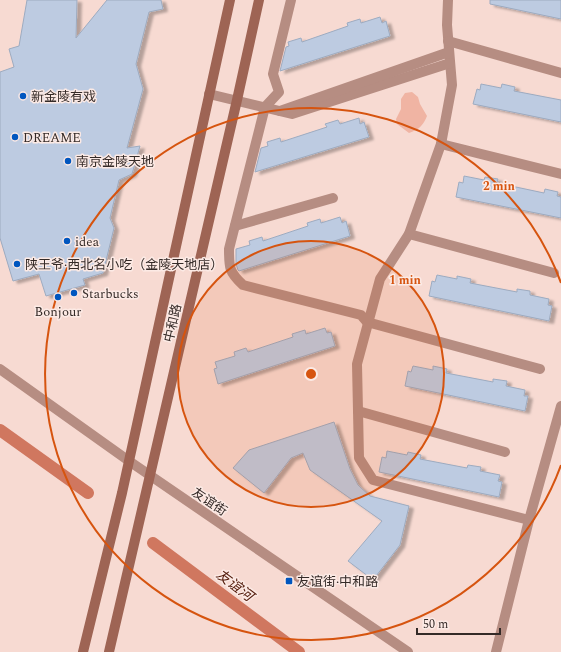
<svg xmlns="http://www.w3.org/2000/svg" width="561" height="652" font-family="Spectral,'Noto Sans SC',serif">
  <style>
    .green { fill: #f0b4a3 }
    .lines { fill: none; stroke-linecap: round; stroke-linejoin: round }
    .canal { stroke: #d0775f; stroke-width: 12 }
    .building { fill: #bdcbe1; stroke: #9dabc0; filter: url(#shadow) }
    .minor { stroke: #b68d82; stroke-width: 10 }
    .tertiary { stroke: #b68d82; stroke-width: 10 }
    .secondary { stroke: #9e6454; stroke-width: 10 }
    .ring { fill: none; stroke: #d6540f; stroke-width: 2 }
    .poi-dot { fill: #0056bf; stroke: #fceae5; stroke-width: 1.5 }
    .labels { text-anchor: middle; stroke-width: 3; stroke-linejoin: round; paint-order: stroke }
    .poi-label { font-size: 13px; fill: #342a27; stroke: #fceae5; text-anchor: start }
    .street-label { font-size: 13px; fill: #342a27; stroke: #fceae5 }
    .water-label { font-size: 14px; font-style: italic; fill: #501808; stroke: #fceae5 }
    .centre { fill: #d6540f; stroke: #fceae5; stroke-width: 2 }
    .ring-label { font-size: 12px; text-anchor: middle; font-weight: bold; fill: #d6540f; stroke: #fceae5; stroke-width: 3; stroke-linejoin: round; paint-order: stroke }
  </style>
  <defs>
    <filter id="shadow"><feDropShadow dx="4.5" dy="2.5" stdDeviation="1" flood-color="#0004"/></filter>
  </defs>
  <rect width="100%" height="100%" fill="#f7dad2"/>
  <path class="green" d="M 412,92 L 418,97 L 420,104 L 427,116 C 423,126 418,130 409,133 L 397,124 L 396,119 L 401,109 L 401,99 L 405,93 Z"/>
  <g class="lines">
    <g class="canal">
      <path d="M 0,430 L 88,493"/>
      <path d="M 153,543 L 299,652"/>
    </g>
  </g>
  <g class="building">
    <path d="M 27,0 L 77,0 L 76,38 L 107,0 L 161,0 L 163,9 L 149,12 L 136,64 L 143,89 L 127,148 L 140,146 L 132,174 L 119,180 L 110,218 L 114,228 L 103,273 L 83,279 L 85,285 L 46,296 L 39,274 L 13,281 L 0,238 L 0,72 L 14,67 L 9,49 L 19,46 Z"/>
    <path d="M 490,0 L 561,0 L 561,19 L 490,4 Z"/>
    <path d="M 380,17 L 382,23 L 386,21 L 390,36 L 280,71 L 286,47 L 289,46 L 288,42 L 301,38 L 302,42 L 348,26 L 347,23 L 360,19 L 361,23 Z"/>
    <path d="M 481,84 L 501,88 L 502,84 L 515,87 L 514,91 L 561,100 L 561,122 L 473,104 L 477,89 L 480,90 Z"/>
    <path d="M 359,118 L 360,124 L 364,122 L 369,137 L 255,172 L 261,148 L 268,146 L 267,142 L 280,138 L 281,142 L 327,127 L 325,124 L 338,120 L 340,124 Z"/>
    <path d="M 464,176 L 484,180 L 485,177 L 498,179 L 497,183 L 544,193 L 545,189 L 558,192 L 557,196 L 561,197 L 561,218 L 456,197 L 459,182 L 463,183 Z"/>
    <path d="M 340,217 L 342,223 L 346,221 L 350,236 L 239,271 L 238,270 L 236,264 L 236,249 L 250,245 L 249,241 L 262,237 L 263,241 L 308,226 L 307,223 L 320,219 L 321,223 Z"/>
    <path d="M 437,275 L 457,279 L 457,276 L 471,279 L 470,283 L 517,292 L 517,289 L 530,291 L 530,295 L 549,299 L 548,305 L 552,306 L 549,321 L 429,296 L 432,281 L 435,282 Z"/>
    <path d="M 325,328 L 327,333 L 331,332 L 335,346 L 218,384 L 214,369 L 217,368 L 215,362 L 235,356 L 234,352 L 246,348 L 248,352 L 293,337 L 292,334 L 305,330 L 306,334 Z"/>
    <path d="M 413,366 L 433,370 L 433,366 L 447,369 L 446,373 L 493,382 L 493,379 L 507,381 L 506,386 L 525,390 L 524,396 L 528,396 L 525,411 L 405,386 L 408,371 L 411,372 Z"/>
    <path d="M 334,422 L 350,469 L 358,485 L 370,496 L 409,506 L 400,545 L 373,580 L 348,561 L 382,521 L 310,470 L 303,453 L 291,458 L 264,493 L 233,468 L 249,450 Z"/>
    <path d="M 387,451 L 407,455 L 408,452 L 421,455 L 420,459 L 467,468 L 468,465 L 481,467 L 480,471 L 500,475 L 498,481 L 502,482 L 499,497 L 379,472 L 382,457 L 386,458 Z"/>
  </g>
  <g class="lines">
    <g class="minor">
      <path d="M 291,0 L 273,74 L 279,92 L 265,107 L 229,249 C 229,268 229,272 243,285 L 361,315 L 367,322 L 540,369"/>
      <path d="M 448,0 L 447,25 L 452,85 L 441,144 L 409,234 L 380,279 L 357,364 L 359,458 L 373,480 L 529,520"/>
      <path d="M 448,41 L 561,73"/>
      <path d="M 209,94 L 292,114 L 450,63"/>
      <path d="M 280,111 L 449,52"/>
      <path d="M 441,144 L 561,174"/>
      <path d="M 235,226 L 333,198"/>
      <path d="M 409,234 L 554,273"/>
      <path d="M 358,411 L 505,452"/>
      <path d="M 496,652 L 529,520 L 561,406"/>
    </g>
    <path class="tertiary" d="M 0,369 L 129,461 L 408,652"/>
    <g class="secondary">
      <path d="M 83,652 L 122,493 L 230,0"/>
      <path d="M 109,652 L 237,100 L 259,0"/>
    </g>
  </g>
  <circle cx="311" cy="374" r="133" fill="#d6540f" fill-opacity=".12"/>
  <g class="ring">
    <circle cx="311" cy="374" r="133"/>
    <path d="M561 465A266 266 0 1 1 561 283"/>
  </g>
  <g class="poi-dot">
    <circle cx="23" cy="96" r="4"/>
    <circle cx="15" cy="137" r="4"/>
    <circle cx="68" cy="161" r="4"/>
    <circle cx="67" cy="241" r="4"/>
    <circle cx="17" cy="264" r="4"/>
    <circle cx="74" cy="293" r="4"/>
    <circle cx="58" cy="297" r="4"/>
    <rect x="285" y="577" width="8" height="8" rx="2"/>
  </g>
  <g class="labels">
    <g class="poi-label">
      <text x="31" y="101">新金陵有戏</text>
      <text x="23" y="142">DREAME</text>
      <text x="76" y="166">南京金陵天地</text>
      <text x="75" y="246">idea</text>
      <text x="25" y="269">陕王爷·西北名小吃（金陵天地店）</text>
      <text x="82" y="298">Starbucks</text>
      <text x="58" y="316" text-anchor="middle">Bonjour</text>
      <text x="297" y="586">友谊街·中和路</text>
    </g>
    <g class="street-label">
      <text transform="translate(172 323) rotate(-77)" y="5">中和路</text>
      <text transform="translate(210 501) rotate(34)" y="5">友谊街</text>
    </g>
    <g class="water-label">
      <text transform="translate(235 585) rotate(37)" y="5">友谊河</text>
    </g>
  </g>
  <circle cx="311" cy="374" r="6" class="centre"/>
  <g class="ring-label">
    <text x="499" y="190">2 min</text>
    <text x="405" y="284">1 min</text>
  </g>
  <path d="M417 628v6h83v-6" fill="none" stroke="#342a27" stroke-width="2"/>
  <text x="423" y="628" font-size="12" fill="#342a27" stroke="#fceae5" stroke-width="3" paint-order="stroke">50 m</text>
</svg>
